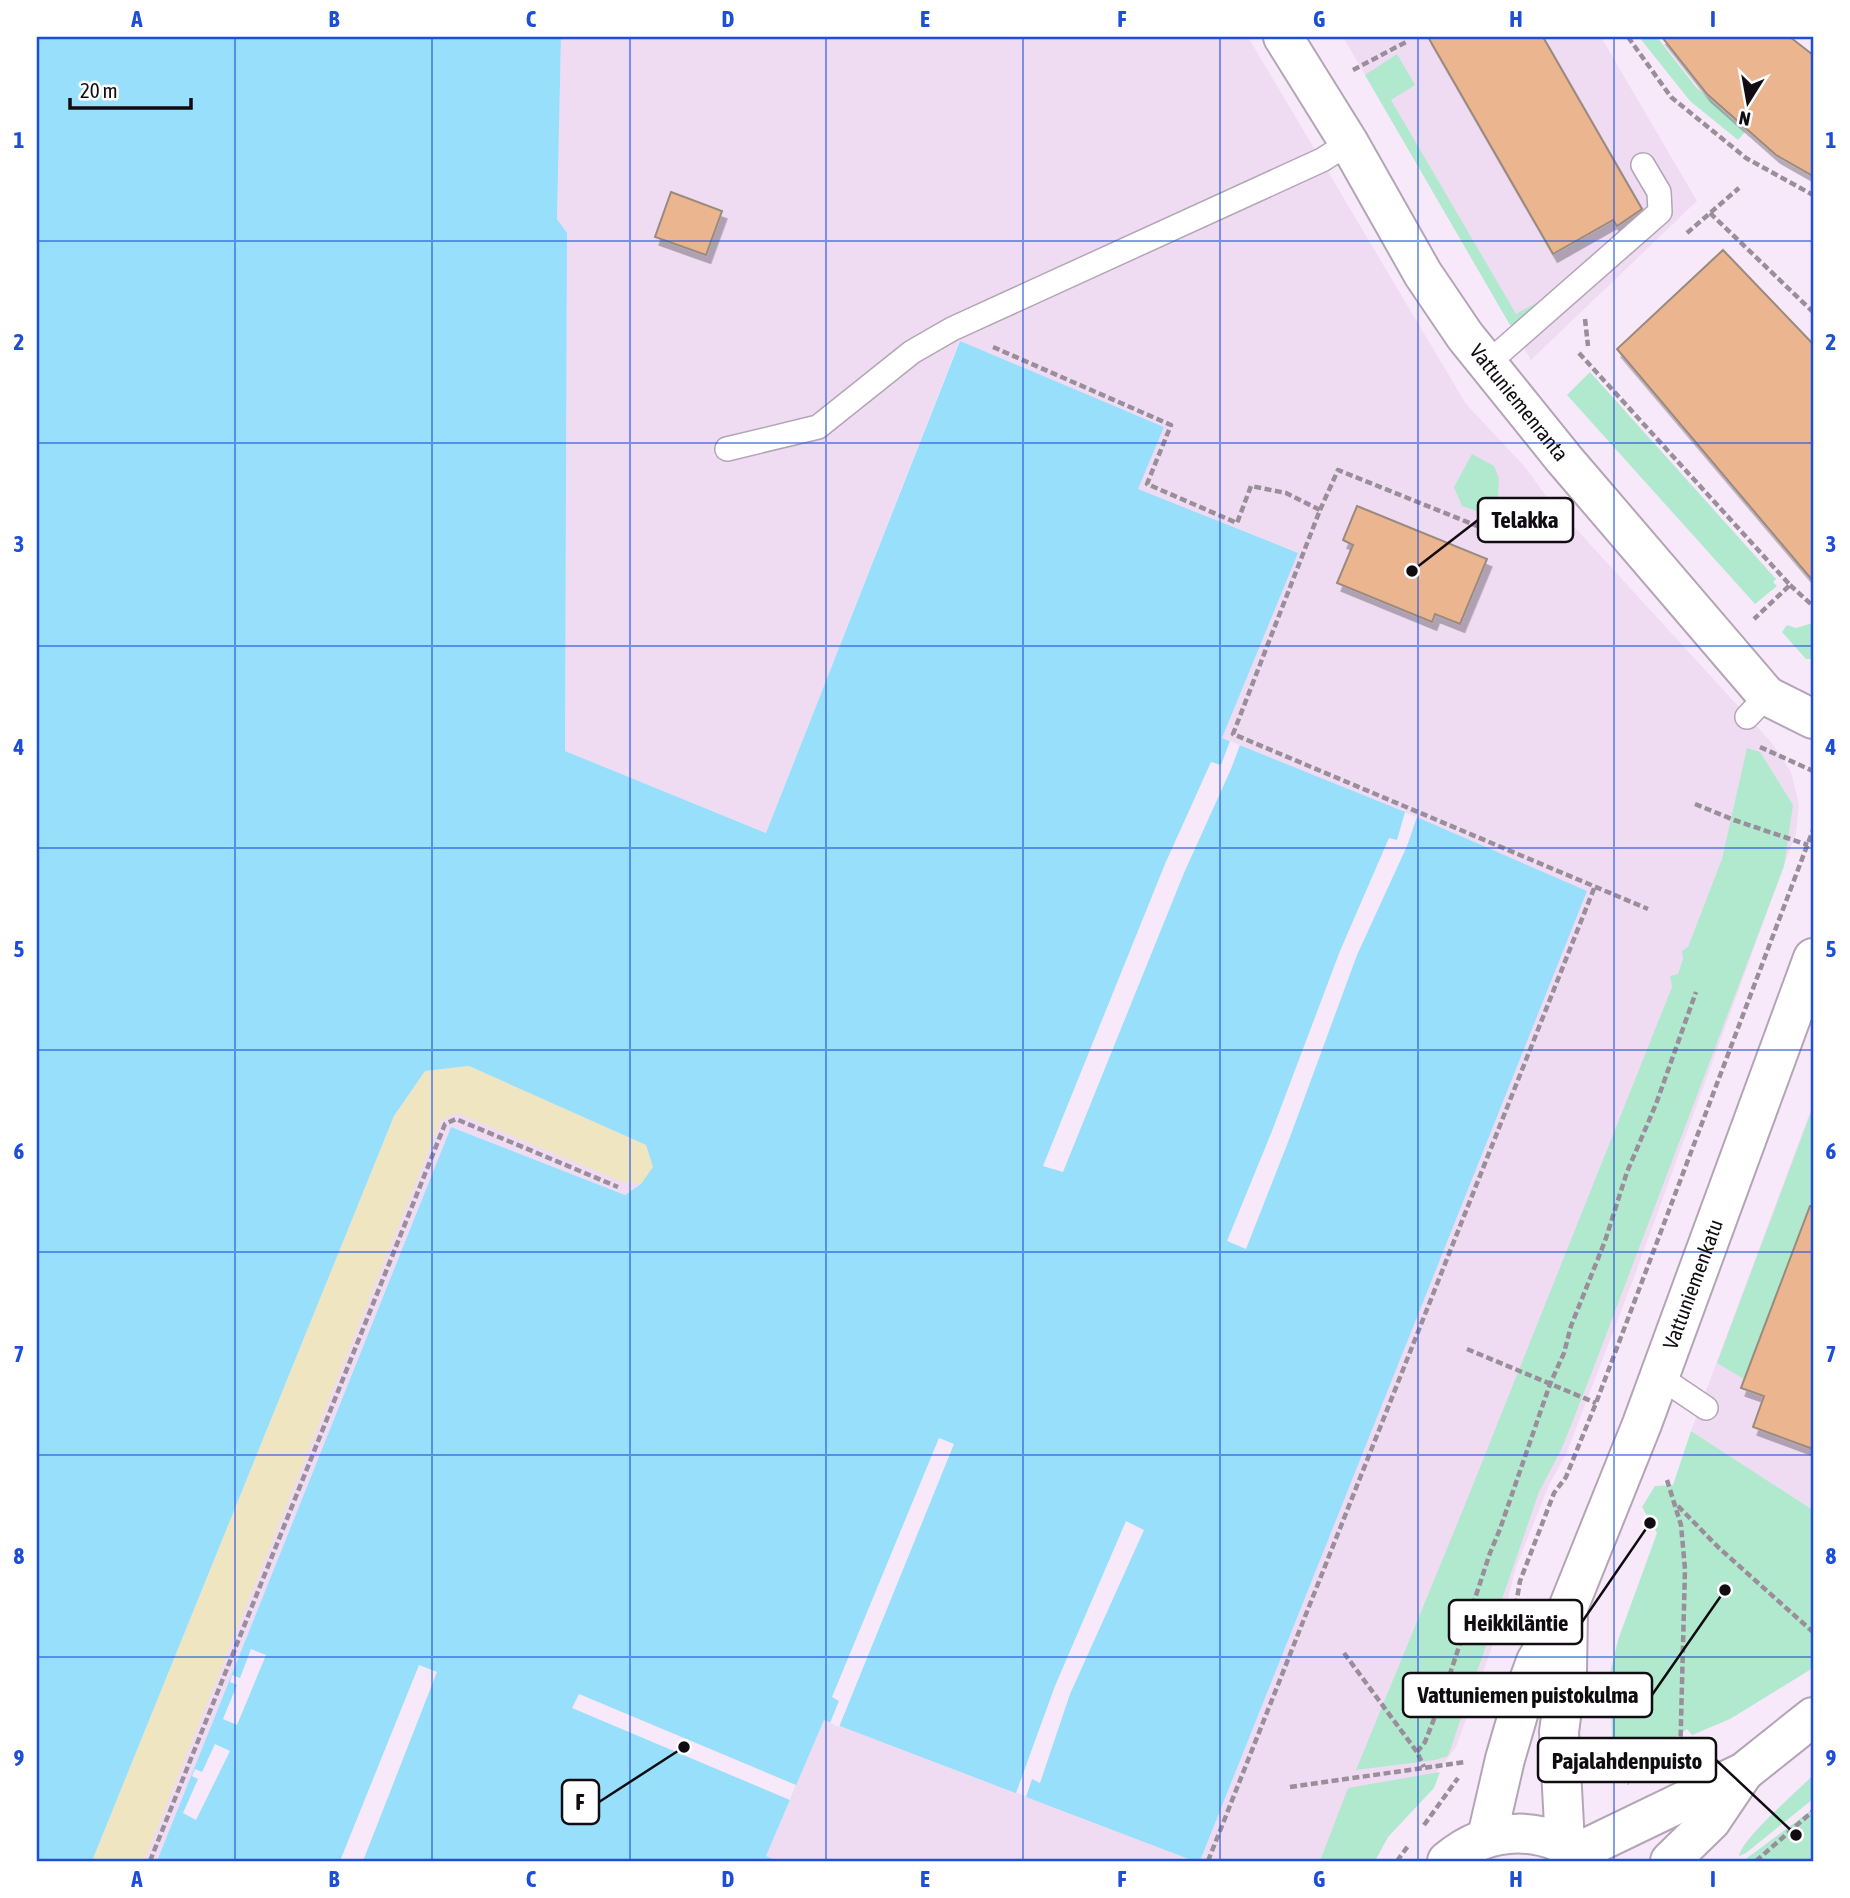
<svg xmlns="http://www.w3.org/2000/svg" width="1850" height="1898" font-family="'Asap Condensed',sans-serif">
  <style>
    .built { fill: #efdcf2 }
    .green { fill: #b0e9ce }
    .sand { fill: #efe5c0 }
    .water { fill: #98dffb }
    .pier { fill: #f8e9fa }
    .building { fill: #ebb58f; stroke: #9b8a7e; stroke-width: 2; filter: url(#shadow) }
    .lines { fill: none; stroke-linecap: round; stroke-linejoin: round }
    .service-casing { stroke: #b3a5b5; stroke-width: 26 }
    .minor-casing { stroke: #b3a5b5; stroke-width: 42 }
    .tertiary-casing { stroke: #b3a5b5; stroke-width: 42 }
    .secondary-casing { stroke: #b3a5b5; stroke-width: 42 }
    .path { stroke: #998e9a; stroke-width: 4.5; stroke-dasharray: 7 3.5; stroke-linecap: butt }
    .service { stroke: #fff; stroke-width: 23 }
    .minor { stroke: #fff; stroke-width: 38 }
    .tertiary { stroke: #fff; stroke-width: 38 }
    .secondary { stroke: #fff; stroke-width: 38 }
    .grid { fill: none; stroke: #1d4ed8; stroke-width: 2; stroke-opacity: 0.55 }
    .labels { text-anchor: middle; stroke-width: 7; stroke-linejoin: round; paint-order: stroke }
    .street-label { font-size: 21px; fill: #110c12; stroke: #fff }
    .leader { fill: none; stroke: #110c12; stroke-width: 2.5 }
    .callout-dot { fill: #110c12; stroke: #fff; stroke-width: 2.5 }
    .callout { fill: #fff; stroke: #110c12; stroke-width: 2.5 }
    .callout-label { font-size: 23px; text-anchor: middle; font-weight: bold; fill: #110c12 }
    .neatline { fill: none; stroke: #1d4ed8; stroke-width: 2.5 }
    .grid-label { font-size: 23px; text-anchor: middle; font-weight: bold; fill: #1d4ed8 }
  </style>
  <defs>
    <filter id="shadow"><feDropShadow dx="4.5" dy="8" stdDeviation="0" flood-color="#0004"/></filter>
  </defs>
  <rect width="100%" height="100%" fill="#f8e9fa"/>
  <g class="built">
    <path d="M 561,37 L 1248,37 L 1466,404 L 1526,468 L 1546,496 L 1771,742 L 1791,772 L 1799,805 L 1796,833 L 1633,1280 L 1567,1452 L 1549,1485 L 1516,1567 L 1504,1614 L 1456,1747 L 1370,1861 L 1200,1861 L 1586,892 L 1222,738 L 1297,553 L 1137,489 L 1164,427 L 959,342 L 766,833 L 565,751 L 567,233 L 557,219 Z"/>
    <path d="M 1343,37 L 1601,37 L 1697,201 L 1531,360 Z"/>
    <path d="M 425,1071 L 642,1184 L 625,1195 L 451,1127 L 157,1861 L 92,1861 Z"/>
    <path d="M 1813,1104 L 1813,1510 L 1691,1431 Z"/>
    <path d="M 824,1720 L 1194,1861 L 778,1861 L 766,1856 Z"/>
  </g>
  <g class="green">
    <path d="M 1639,37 L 1657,37 L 1696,87 L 1745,132 L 1738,140 L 1690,101 Z"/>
    <path d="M 1397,54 L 1415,85 L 1391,100 L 1516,314 L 1538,302 L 1542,305 L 1519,326 L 1510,325 L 1365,75 Z"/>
    <path d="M 1590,372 L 1776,579 L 1773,582 L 1777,586 L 1755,604 L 1567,395 Z"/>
    <path d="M 1472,454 L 1494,466 L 1499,478 L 1498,498 L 1489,506 L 1476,511 L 1462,506 L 1454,487 Z"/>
    <path d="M 1813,623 L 1813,659 L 1806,659 L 1782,632 L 1787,625 L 1796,628 Z"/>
    <path d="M 1747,748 L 1760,752 L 1793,805 L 1784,866 L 1592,1372 L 1562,1448 L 1539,1492 L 1448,1756 L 1435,1760 L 1356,1770 L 1469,1495 L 1672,987 L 1670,976 L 1678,974 L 1683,959 L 1682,951 L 1688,947 L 1722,859 Z"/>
    <path d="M 1813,1107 L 1813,1198 L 1744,1379 L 1717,1363 Z"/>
    <path d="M 1691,1431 L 1813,1510 L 1813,1634 L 1811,1636 L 1813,1639 L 1813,1668 L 1730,1719 L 1692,1735 L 1687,1729 L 1668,1743 L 1663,1752 L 1652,1755 L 1644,1762 L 1628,1757 L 1612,1738 L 1610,1673 L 1618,1640 L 1657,1533 L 1642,1507 L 1655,1486 L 1673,1485 Z"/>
    <path d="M 1440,1772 L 1434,1788 L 1388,1837 L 1375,1861 L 1320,1861 L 1348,1788 Z"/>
    <path d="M 1813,1775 L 1813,1799 L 1746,1853 L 1739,1856 C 1743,1837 1797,1792 1813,1775 Z"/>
    <path d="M 1813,1809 L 1813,1861 L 1743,1861 Z"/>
  </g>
  <path class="sand" d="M 469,1066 L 646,1145 L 653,1167 L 642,1184 L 623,1182 L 457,1113 L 441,1120 L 144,1861 L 92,1861 L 394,1116 L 425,1071 Z"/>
  <path class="water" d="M 37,37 L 561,37 L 557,219 L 567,233 L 565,751 L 766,833 L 960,341 L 1164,427 L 1138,489 L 1298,553 L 1222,738 L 1405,812 L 1587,891 L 1200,1861 L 1194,1861 L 824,1720 L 766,1856 L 777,1861 L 157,1861 L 451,1127 L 625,1195 L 641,1184 L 653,1167 L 646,1145 L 469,1066 L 425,1071 L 394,1116 L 92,1861 L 37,1861 Z"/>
  <g class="pier">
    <path d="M 1230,741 L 1240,745 L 1231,769 L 1184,873 L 1063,1172 L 1043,1166 L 1165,864 L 1211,762 L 1221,765 Z"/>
    <path d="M 1405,812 L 1417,817 L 1407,846 L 1357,955 L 1290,1137 L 1246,1249 L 1227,1241 L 1272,1131 L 1340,951 L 1389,838 L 1397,840 Z"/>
    <path d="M 939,1438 L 954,1444 L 839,1727 L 830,1723 L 839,1701 L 832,1697 Z"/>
    <path d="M 1126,1521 L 1144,1530 L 1070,1694 L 1040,1783 L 1032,1779 L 1026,1797 L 1016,1793 L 1055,1686 Z"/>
    <path d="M 251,1649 L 266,1655 L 237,1725 L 223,1719 L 237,1685 L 230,1682 L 232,1675 L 240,1678 Z"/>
    <path d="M 419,1665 L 437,1672 L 363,1861 L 340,1861 Z"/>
    <path d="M 579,1694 L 796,1785 L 790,1800 L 572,1708 Z"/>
    <path d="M 215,1744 L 230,1751 L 196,1820 L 183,1813 L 198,1779 L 192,1776 L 195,1769 L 202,1772 Z"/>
  </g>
  <g class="building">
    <path d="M 1428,37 L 1543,37 L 1642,209 L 1617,226 L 1613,220 L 1553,254 Z"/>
    <path d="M 1662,37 L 1790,37 L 1813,55 L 1813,176 L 1776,155 L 1707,94 Z"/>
    <path d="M 671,192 L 722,211 L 706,255 L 655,237 Z"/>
    <path d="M 1723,250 L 1813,344 L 1813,581 L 1617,349 Z"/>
    <path d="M 1357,506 L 1487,559 L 1460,624 L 1435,614 L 1432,622 L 1337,583 L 1353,545 L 1343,540 Z"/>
    <path d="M 1810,1206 L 1813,1206 L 1813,1449 L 1753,1427 L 1764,1396 L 1741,1388 Z"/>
  </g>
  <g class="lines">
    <g class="service-casing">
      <g id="service">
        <path d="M 1488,363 L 1660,212 L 1659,192 L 1643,165"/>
        <path d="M 727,449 L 818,427 L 912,352 L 952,329 L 1322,160 L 1349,143"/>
        <path d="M 1747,717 L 1767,696"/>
        <path d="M 1660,1377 L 1706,1408"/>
      </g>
    </g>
    <g class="minor-casing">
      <g id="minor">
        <path id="s1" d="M 1283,37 L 1349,143 L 1423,274 L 1465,336 L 1564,459 L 1767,696 L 1813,719"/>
      </g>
    </g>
    <g class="tertiary-casing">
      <g id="tertiary">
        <path id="s2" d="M 1487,1837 L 1505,1759 L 1524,1694 L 1536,1661 L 1568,1608 L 1642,1424 L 1813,958"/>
        <path d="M 1565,1844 L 1559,1732 L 1567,1671 L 1568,1611"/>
        <path d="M 1578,1852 L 1744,1772 L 1813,1717"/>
        <path d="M 1670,1861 L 1711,1821 L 1744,1772"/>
      </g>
    </g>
    <g class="secondary-casing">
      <path id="secondary" d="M 1447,1861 C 1489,1825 1546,1824 1589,1861"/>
    </g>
    <g class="path">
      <path d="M 1628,37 L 1671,97 L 1746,158 L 1813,195"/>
      <path d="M 1353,70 L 1406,42"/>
      <path d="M 1710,213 L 1813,312"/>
      <path d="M 1687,233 L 1739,188"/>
      <path d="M 1585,319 L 1588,346"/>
      <path d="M 993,347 L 1171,425 L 1147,484 L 1237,523 L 1251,486 L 1286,493 L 1320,510 L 1233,734 L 1648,909"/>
      <path d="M 1579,353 L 1790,585 L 1754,619"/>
      <path d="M 1320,510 L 1338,470 L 1507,538"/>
      <path d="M 1790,585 L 1813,606"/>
      <path d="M 1760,747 L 1813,771"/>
      <path d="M 1695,804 L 1734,820 L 1808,845"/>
      <path d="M 1467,1349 L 1596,1403"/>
      <path d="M 1667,1480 L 1681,1525 L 1685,1569 L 1680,1760"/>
      <path d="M 1678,1506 L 1718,1547 L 1813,1632"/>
      <path d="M 1514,1616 L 1520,1581 L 1554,1493 L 1566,1477 L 1596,1403 L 1813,830"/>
      <path d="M 1344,1653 L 1417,1752 L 1424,1767"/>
      <path d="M 1417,1752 L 1425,1742 L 1441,1701 L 1490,1553 L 1500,1529 L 1550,1384 L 1564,1353 L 1571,1326 L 1605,1241 L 1627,1172 L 1656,1104 L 1696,992"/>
      <path d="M 1600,1769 L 1629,1783"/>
      <path d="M 1290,1787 L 1465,1762"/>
      <path d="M 1424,1825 L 1458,1778"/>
      <path d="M 150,1861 L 445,1124 L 456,1119 L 618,1187"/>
      <path d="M 1208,1861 L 1595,886"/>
      <path d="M 1397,1861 L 1408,1846"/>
      <path d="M 1756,1861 L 1813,1811"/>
    </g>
    <use href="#service" class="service"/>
    <use href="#minor" class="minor"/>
    <use href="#tertiary" class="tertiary"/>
    <use href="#secondary" class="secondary"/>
  </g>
  <path class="grid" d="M 235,37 L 235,1861M 432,37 L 432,1861M 630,37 L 630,1861M 826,37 L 826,1861M 1023,37 L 1023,1861M 1220,37 L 1220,1861M 1418,37 L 1418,1861M 1614,37 L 1614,1861M 37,241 L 1813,241M 37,443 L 1813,443M 37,646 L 1813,646M 37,848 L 1813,848M 37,1050 L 1813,1050M 37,1252 L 1813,1252M 37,1455 L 1813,1455M 37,1657 L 1813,1657"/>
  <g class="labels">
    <g class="street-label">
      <text dy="7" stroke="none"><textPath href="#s1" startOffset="436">Vattuniemenranta</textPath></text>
      <text dy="7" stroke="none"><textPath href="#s2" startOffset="592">Vattuniemenkatu</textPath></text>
    </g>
  </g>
  <path class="leader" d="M1412 571L1478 520M1650 1523L1582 1622M1725 1590L1652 1695M1796 1835L1716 1760M684 1747L599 1802"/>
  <g class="callout-dot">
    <circle cx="1412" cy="571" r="7"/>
    <circle cx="1650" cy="1523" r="7"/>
    <circle cx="1725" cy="1590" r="7"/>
    <circle cx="1796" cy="1835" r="7"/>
    <circle cx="684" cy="1747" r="7"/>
  </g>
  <g class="callout">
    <rect x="1478" y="498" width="95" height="44" rx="7"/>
    <rect x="1449" y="1600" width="133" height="44" rx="7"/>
    <rect x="1403" y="1673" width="249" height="44" rx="7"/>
    <rect x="1538" y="1738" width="178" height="44" rx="7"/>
    <rect x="562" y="1780" width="37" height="44" rx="7"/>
  </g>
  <g class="callout-label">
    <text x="1525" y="528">Telakka</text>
    <text x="1516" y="1631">Heikkiläntie</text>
    <text x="1528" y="1703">Vattuniemen puistokulma</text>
    <text x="1627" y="1769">Pajalahdenpuisto</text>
    <text x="580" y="1810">F</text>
  </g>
  <rect width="1850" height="1898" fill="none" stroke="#ffffff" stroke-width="77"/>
  <g transform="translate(1748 102) rotate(191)" stroke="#ffffff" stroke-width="5" paint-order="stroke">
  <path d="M0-5L12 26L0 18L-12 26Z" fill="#110c12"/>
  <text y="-10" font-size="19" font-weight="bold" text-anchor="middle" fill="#110c12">N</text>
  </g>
  <path d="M70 98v10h121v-10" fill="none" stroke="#110c12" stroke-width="3.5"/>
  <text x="80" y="98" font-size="21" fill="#110c12" stroke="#ffffff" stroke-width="5" paint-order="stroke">20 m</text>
  <rect x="38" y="38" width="1774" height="1822" class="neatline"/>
  <g class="grid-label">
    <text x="137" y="27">A</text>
    <text x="334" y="27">B</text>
    <text x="531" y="27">C</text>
    <text x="728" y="27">D</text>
    <text x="925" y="27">E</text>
    <text x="1122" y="27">F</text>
    <text x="1319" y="27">G</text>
    <text x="1516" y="27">H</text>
    <text x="1713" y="27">I</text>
    <text x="19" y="148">1</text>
    <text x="1831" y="148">1</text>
    <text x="19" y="350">2</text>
    <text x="1831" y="350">2</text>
    <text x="19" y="552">3</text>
    <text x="1831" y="552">3</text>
    <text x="19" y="755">4</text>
    <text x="1831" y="755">4</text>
    <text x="19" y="957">5</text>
    <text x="1831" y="957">5</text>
    <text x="19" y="1159">6</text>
    <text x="1831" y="1159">6</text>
    <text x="19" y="1362">7</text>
    <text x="1831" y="1362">7</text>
    <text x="19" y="1564">8</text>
    <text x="1831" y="1564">8</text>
    <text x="19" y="1766">9</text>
    <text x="1831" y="1766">9</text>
    <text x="137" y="1887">A</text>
    <text x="334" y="1887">B</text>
    <text x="531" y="1887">C</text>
    <text x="728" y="1887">D</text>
    <text x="925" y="1887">E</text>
    <text x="1122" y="1887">F</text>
    <text x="1319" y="1887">G</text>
    <text x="1516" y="1887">H</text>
    <text x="1713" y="1887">I</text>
  </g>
</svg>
